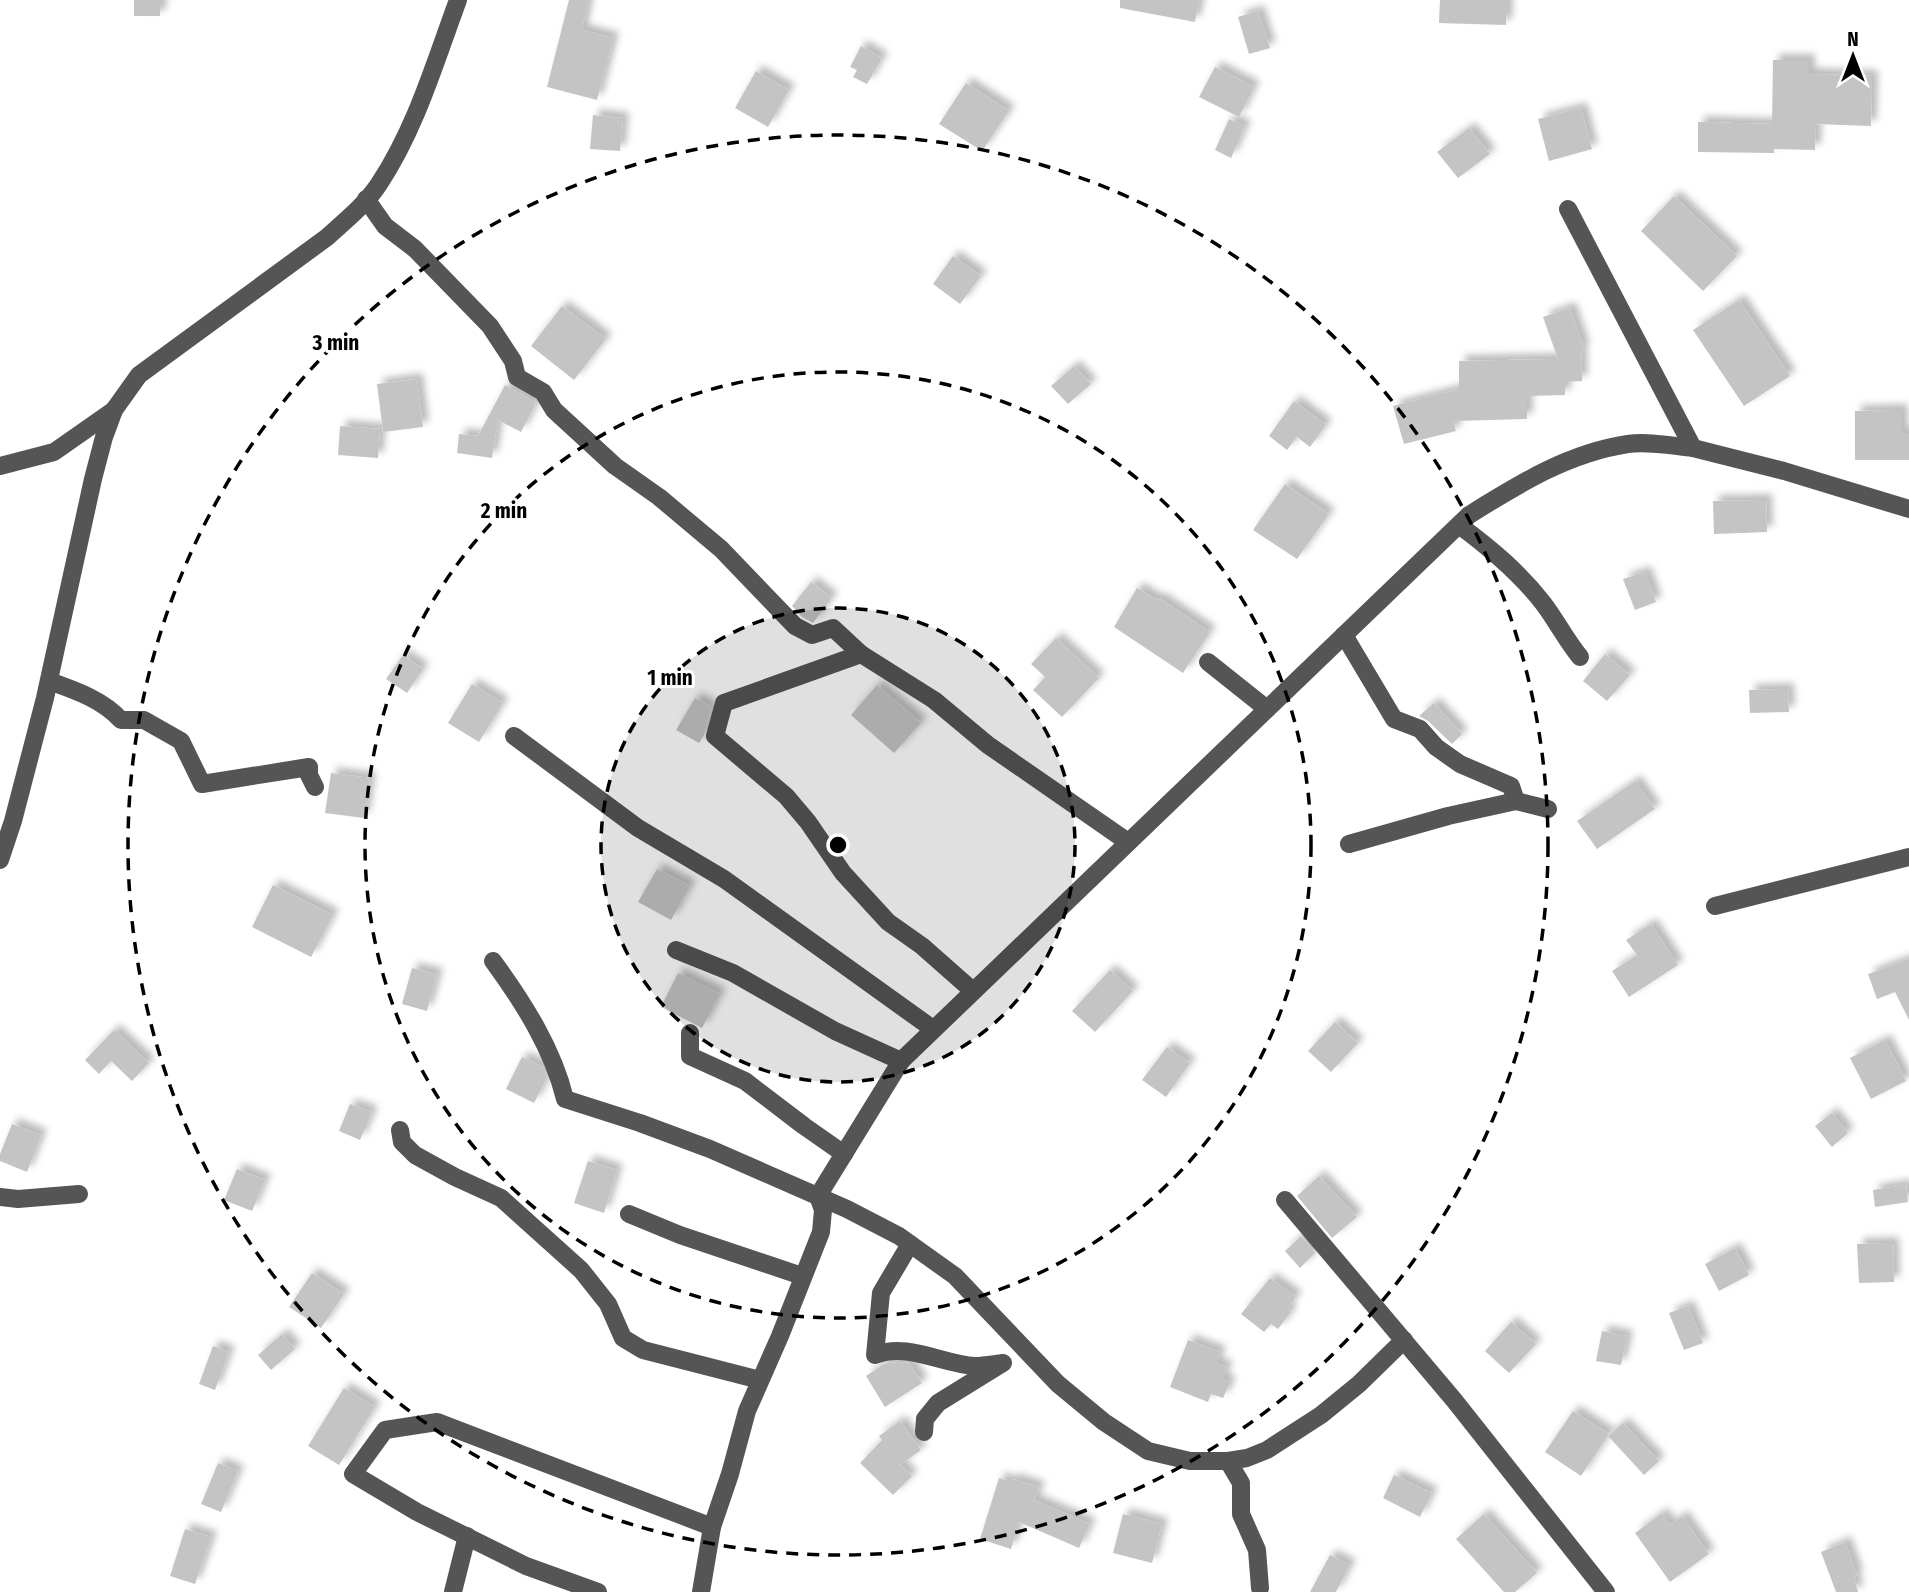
<svg xmlns="http://www.w3.org/2000/svg" width="1909" height="1592" font-family="'Fira Sans Condensed',sans-serif">
  <style>
    .building { fill: #c4c4c4; filter: url(#shadow) }
    .lines { fill: none; stroke-linecap: round; stroke-linejoin: round }
    .minor { stroke: #555; stroke-width: 18 }
    .ring { fill: none; stroke: #000; stroke-width: 3.5; stroke-dasharray: 12 9 }
    .centre { fill: #000; stroke: #fff; stroke-width: 3.5 }
    .ring-label { font-size: 21px; text-anchor: middle; font-weight: bold; fill: #000; stroke: #fff; stroke-width: 6; stroke-linejoin: round; paint-order: stroke }
  </style>
  <defs>
    <filter id="shadow"><feDropShadow dx="6" dy="-6" stdDeviation="3.5" flood-color="#0004"/></filter>
  </defs>
  <rect width="100%" height="100%" fill="#fff"/>
  <g class="building">
    <path d="M 134,0 L 161,0 L 160,16 L 134,16 Z"/>
    <path d="M 569,0 L 588,0 L 582,30 L 613,38 L 597,100 L 547,87 Z"/>
    <path d="M 1120,0 L 1199,0 L 1195,22 L 1120,8 Z"/>
    <path d="M 1440,0 L 1507,0 L 1506,25 L 1439,23 Z"/>
    <path d="M 1258,11 L 1270,48 L 1249,54 L 1238,17 Z"/>
    <path d="M 861,46 L 882,58 L 867,84 L 853,77 L 857,70 L 850,67 Z"/>
    <path d="M 1773,60 L 1809,60 L 1809,74 L 1872,76 L 1871,126 L 1816,124 L 1815,150 L 1774,149 L 1774,153 L 1698,152 L 1698,122 L 1772,124 Z"/>
    <path d="M 1215,67 L 1254,87 L 1239,117 L 1199,97 Z"/>
    <path d="M 756,71 L 789,90 L 768,127 L 735,108 Z"/>
    <path d="M 966,83 L 1009,111 L 982,151 L 939,124 Z"/>
    <path d="M 1581,108 L 1592,149 L 1549,161 L 1538,119 Z"/>
    <path d="M 593,115 L 623,118 L 620,151 L 590,149 Z"/>
    <path d="M 1229,119 L 1245,126 L 1231,158 L 1215,150 Z"/>
    <path d="M 1469,128 L 1490,154 L 1458,178 L 1437,152 Z"/>
    <path d="M 1674,196 L 1737,256 L 1703,291 L 1641,231 Z"/>
    <path d="M 953,256 L 981,276 L 960,304 L 933,284 Z"/>
    <path d="M 1739,300 L 1790,376 L 1744,406 L 1693,330 Z"/>
    <path d="M 562,306 L 606,339 L 574,380 L 531,346 Z"/>
    <path d="M 1570,308 L 1584,349 L 1581,350 L 1582,381 L 1565,382 L 1565,395 L 1527,396 L 1527,419 L 1453,421 L 1456,431 L 1404,444 L 1393,406 L 1459,389 L 1459,361 L 1558,359 L 1543,317 Z"/>
    <path d="M 1074,366 L 1091,384 L 1068,404 L 1051,386 Z"/>
    <path d="M 417,379 L 423,427 L 383,432 L 377,384 Z"/>
    <path d="M 505,385 L 536,403 L 521,432 L 498,420 L 492,458 L 457,453 L 459,434 L 478,436 Z"/>
    <path d="M 1294,401 L 1326,425 L 1310,447 L 1297,437 L 1287,450 L 1269,436 Z"/>
    <path d="M 1902,410 L 1902,433 L 1909,433 L 1909,460 L 1855,460 L 1855,411 Z"/>
    <path d="M 340,426 L 380,429 L 378,458 L 338,455 Z"/>
    <path d="M 1285,484 L 1329,514 L 1297,559 L 1253,530 Z"/>
    <path d="M 1766,500 L 1767,532 L 1714,534 L 1713,501 Z"/>
    <path d="M 1645,572 L 1656,602 L 1635,610 L 1623,579 Z"/>
    <path d="M 811,582 L 832,598 L 813,623 L 802,617 L 792,606 Z"/>
    <path d="M 1137,588 L 1157,600 L 1159,598 L 1210,632 L 1183,673 L 1114,627 Z"/>
    <path d="M 1056,638 L 1099,678 L 1062,717 L 1033,690 L 1045,677 L 1031,664 Z"/>
    <path d="M 1605,654 L 1630,675 L 1607,701 L 1583,681 Z"/>
    <path d="M 403,655 L 423,669 L 407,693 L 386,679 Z"/>
    <path d="M 472,684 L 503,703 L 479,742 L 448,723 Z"/>
    <path d="M 877,685 L 921,723 L 894,753 L 851,715 Z"/>
    <path d="M 1788,689 L 1789,712 L 1750,713 L 1749,690 Z"/>
    <path d="M 695,698 L 711,707 L 704,735 L 699,743 L 676,730 Z"/>
    <path d="M 1434,703 L 1462,734 L 1452,744 L 1428,721 L 1419,716 Z"/>
    <path d="M 331,773 L 370,778 L 364,818 L 325,813 Z"/>
    <path d="M 1635,781 L 1655,809 L 1597,849 L 1577,821 Z"/>
    <path d="M 657,869 L 690,886 L 671,920 L 638,902 Z"/>
    <path d="M 273,885 L 333,915 L 311,957 L 252,927 Z"/>
    <path d="M 1651,924 L 1678,965 L 1629,997 L 1612,971 L 1637,955 L 1626,940 Z"/>
    <path d="M 1909,959 L 1909,1020 L 1895,992 L 1877,999 L 1868,974 Z"/>
    <path d="M 412,968 L 437,974 L 427,1011 L 402,1004 Z"/>
    <path d="M 1110,970 L 1133,991 L 1095,1032 L 1072,1011 Z"/>
    <path d="M 678,973 L 720,994 L 702,1028 L 661,1007 Z"/>
    <path d="M 1335,1022 L 1358,1043 L 1331,1072 L 1308,1051 Z"/>
    <path d="M 114,1030 L 149,1063 L 132,1081 L 111,1061 L 99,1074 L 85,1060 Z"/>
    <path d="M 1885,1040 L 1906,1081 L 1871,1099 L 1850,1058 Z"/>
    <path d="M 1167,1047 L 1190,1063 L 1166,1097 L 1142,1080 Z"/>
    <path d="M 522,1057 L 543,1067 L 547,1078 L 534,1103 L 506,1089 Z"/>
    <path d="M 350,1104 L 372,1112 L 360,1140 L 339,1131 Z"/>
    <path d="M 1832,1113 L 1848,1133 L 1832,1147 L 1815,1126 Z"/>
    <path d="M 12,1124 L 41,1135 L 27,1172 L 0,1161 L 0,1154 Z"/>
    <path d="M 588,1161 L 617,1170 L 604,1213 L 574,1203 Z"/>
    <path d="M 237,1169 L 265,1180 L 252,1211 L 224,1200 Z"/>
    <path d="M 1319,1176 L 1357,1217 L 1332,1238 L 1297,1196 Z"/>
    <path d="M 1906,1185 L 1908,1202 L 1875,1207 L 1873,1190 Z"/>
    <path d="M 1301,1236 L 1315,1253 L 1300,1268 L 1285,1251 Z"/>
    <path d="M 1893,1243 L 1894,1282 L 1859,1283 L 1857,1244 Z"/>
    <path d="M 1735,1248 L 1749,1275 L 1719,1291 L 1705,1264 Z"/>
    <path d="M 312,1273 L 344,1294 L 321,1328 L 289,1307 Z"/>
    <path d="M 1270,1278 L 1296,1297 L 1287,1309 L 1291,1312 L 1278,1329 L 1271,1324 L 1264,1332 L 1241,1314 Z"/>
    <path d="M 1688,1306 L 1703,1343 L 1684,1350 L 1669,1313 Z"/>
    <path d="M 1511,1322 L 1536,1344 L 1509,1373 L 1485,1351 Z"/>
    <path d="M 1602,1331 L 1627,1336 L 1621,1365 L 1596,1361 Z"/>
    <path d="M 282,1334 L 295,1349 L 271,1370 L 258,1355 Z"/>
    <path d="M 1188,1340 L 1220,1352 L 1216,1363 L 1227,1367 L 1222,1379 L 1230,1382 L 1223,1398 L 1211,1394 L 1208,1402 L 1170,1387 Z"/>
    <path d="M 213,1346 L 229,1352 L 215,1390 L 199,1384 Z"/>
    <path d="M 899,1362 L 909,1363 L 922,1383 L 885,1407 L 866,1376 L 884,1364 Z"/>
    <path d="M 344,1388 L 375,1407 L 339,1465 L 308,1446 Z"/>
    <path d="M 1573,1411 L 1609,1434 L 1581,1476 L 1545,1452 Z"/>
    <path d="M 900,1421 L 921,1450 L 900,1465 L 912,1476 L 893,1495 L 860,1463 L 882,1440 L 879,1436 Z"/>
    <path d="M 1623,1423 L 1659,1461 L 1644,1475 L 1608,1436 Z"/>
    <path d="M 218,1463 L 238,1471 L 221,1512 L 201,1504 Z"/>
    <path d="M 1394,1475 L 1432,1493 L 1420,1517 L 1383,1498 Z"/>
    <path d="M 999,1478 L 1012,1482 L 1013,1479 L 1039,1487 L 1034,1500 L 1090,1524 L 1079,1548 L 1019,1522 L 1011,1549 L 980,1539 Z"/>
    <path d="M 1662,1513 L 1670,1525 L 1682,1516 L 1709,1554 L 1670,1582 L 1635,1533 Z"/>
    <path d="M 1123,1514 L 1162,1524 L 1152,1563 L 1113,1553 Z"/>
    <path d="M 1484,1514 L 1537,1573 L 1515,1592 L 1504,1592 L 1456,1539 Z"/>
    <path d="M 185,1529 L 211,1537 L 195,1584 L 170,1576 Z"/>
    <path d="M 1845,1542 L 1857,1575 L 1854,1577 L 1858,1592 L 1836,1592 L 1821,1552 Z"/>
    <path d="M 1330,1555 L 1350,1565 L 1336,1592 L 1310,1592 Z"/>
  </g>
  <g class="lines">
    <g class="minor">
      <path d="M 366,199 L 385,226 L 415,249 L 490,326 L 513,361 L 517,377 L 543,392 L 554,410 L 615,466 L 659,497 L 721,549 L 795,626 L 812,635 L 833,628 L 861,654 L 934,700 L 988,745 L 1128,842"/>
      <path d="M 1568,209 L 1693,448 L 1784,471 L 1909,509"/>
      <path d="M 0,466 L 54,452 L 114,410"/>
      <path d="M 1459,525 C 1490,548 1519,572 1543,603 C 1556,620 1566,640 1580,657"/>
      <path d="M 1344,635 L 1394,719 L 1420,729 L 1436,747 L 1460,764 L 1511,786 L 1516,801 L 1548,809"/>
      <path d="M 861,654 L 724,703 L 715,736 L 786,796 L 808,822 L 843,873 L 888,922 L 922,946 L 973,991"/>
      <path d="M 1208,662 L 1267,709"/>
      <path d="M 49,681 C 74,690 102,699 121,720 L 144,720 L 181,741 L 202,784 L 309,767 L 309,775 L 315,787"/>
      <path d="M 514,736 L 638,828 L 724,879 L 933,1029"/>
      <path d="M 1349,844 L 1448,816 L 1516,801"/>
      <path d="M 0,860 L 13,821 L 45,698 L 93,479 L 104,437 L 114,410 L 139,375 L 326,238 C 345,221 366,204 379,184 C 416,128 435,62 458,0"/>
      <path d="M 1715,906 L 1909,857"/>
      <path d="M 676,950 L 733,973 L 835,1031 L 901,1061"/>
      <path d="M 493,961 C 523,1002 553,1049 565,1099 L 640,1123 L 710,1149 L 847,1209 L 899,1236 L 955,1276 L 1058,1384 L 1104,1422 L 1148,1451 L 1190,1461 L 1228,1461 L 1247,1458 L 1267,1450 L 1321,1415 L 1359,1384 L 1404,1340"/>
      <path d="M 690,1033 L 690,1056 L 745,1081 L 804,1126 L 844,1154"/>
      <path d="M 400,1130 L 402,1142 L 415,1155 L 455,1177 L 501,1198 L 581,1270 L 608,1304 L 623,1338 L 643,1350 L 760,1380"/>
      <path d="M 0,1197 L 18,1199 L 79,1194"/>
      <path d="M 1285,1200 L 1454,1400 L 1606,1592"/>
      <path d="M 629,1214 L 680,1235 L 802,1276"/>
      <path d="M 910,1244 L 881,1293 L 875,1355 C 907,1342 942,1364 975,1366 C 984,1366 994,1364 1003,1363"/>
      <path d="M 924,1432 L 925,1419 L 938,1403 L 1001,1364"/>
      <path d="M 1228,1461 L 1241,1483 L 1241,1514 L 1257,1550 L 1260,1588"/>
      <path d="M 453,1592 L 467,1536"/>
      <path d="M 598,1592 L 526,1566 L 417,1512 L 353,1474 L 385,1430 L 437,1422 L 712,1527"/>
      <path d="M 701,1592 L 712,1527 L 730,1474 L 747,1411 L 780,1336 L 821,1232 L 823,1210 L 818,1196 L 901,1061 L 1469,515 C 1519,484 1568,453 1628,444 C 1648,441 1673,446 1693,448"/>
    </g>
  </g>
  <circle cx="838" cy="845" r="237" fill="#000" fill-opacity=".12"/>
  <g class="ring">
    <circle cx="838" cy="845" r="237"/>
    <circle cx="838" cy="845" r="473"/>
    <circle cx="838" cy="845" r="710"/>
  </g>
  <circle cx="838" cy="845" r="10" class="centre"/>
  <g class="ring-label">
    <text x="336" y="350">3 min</text>
    <text x="504" y="518">2 min</text>
    <text x="670" y="685">1 min</text>
  </g>
  <g transform="translate(1853 56)" stroke="#ffffff" stroke-width="5" paint-order="stroke">
  <path d="M0-5L12 26L0 18L-12 26Z" fill="#000000"/>
  <text y="-10" font-size="19" font-weight="bold" text-anchor="middle" fill="#000000">N</text>
  </g>
</svg>
